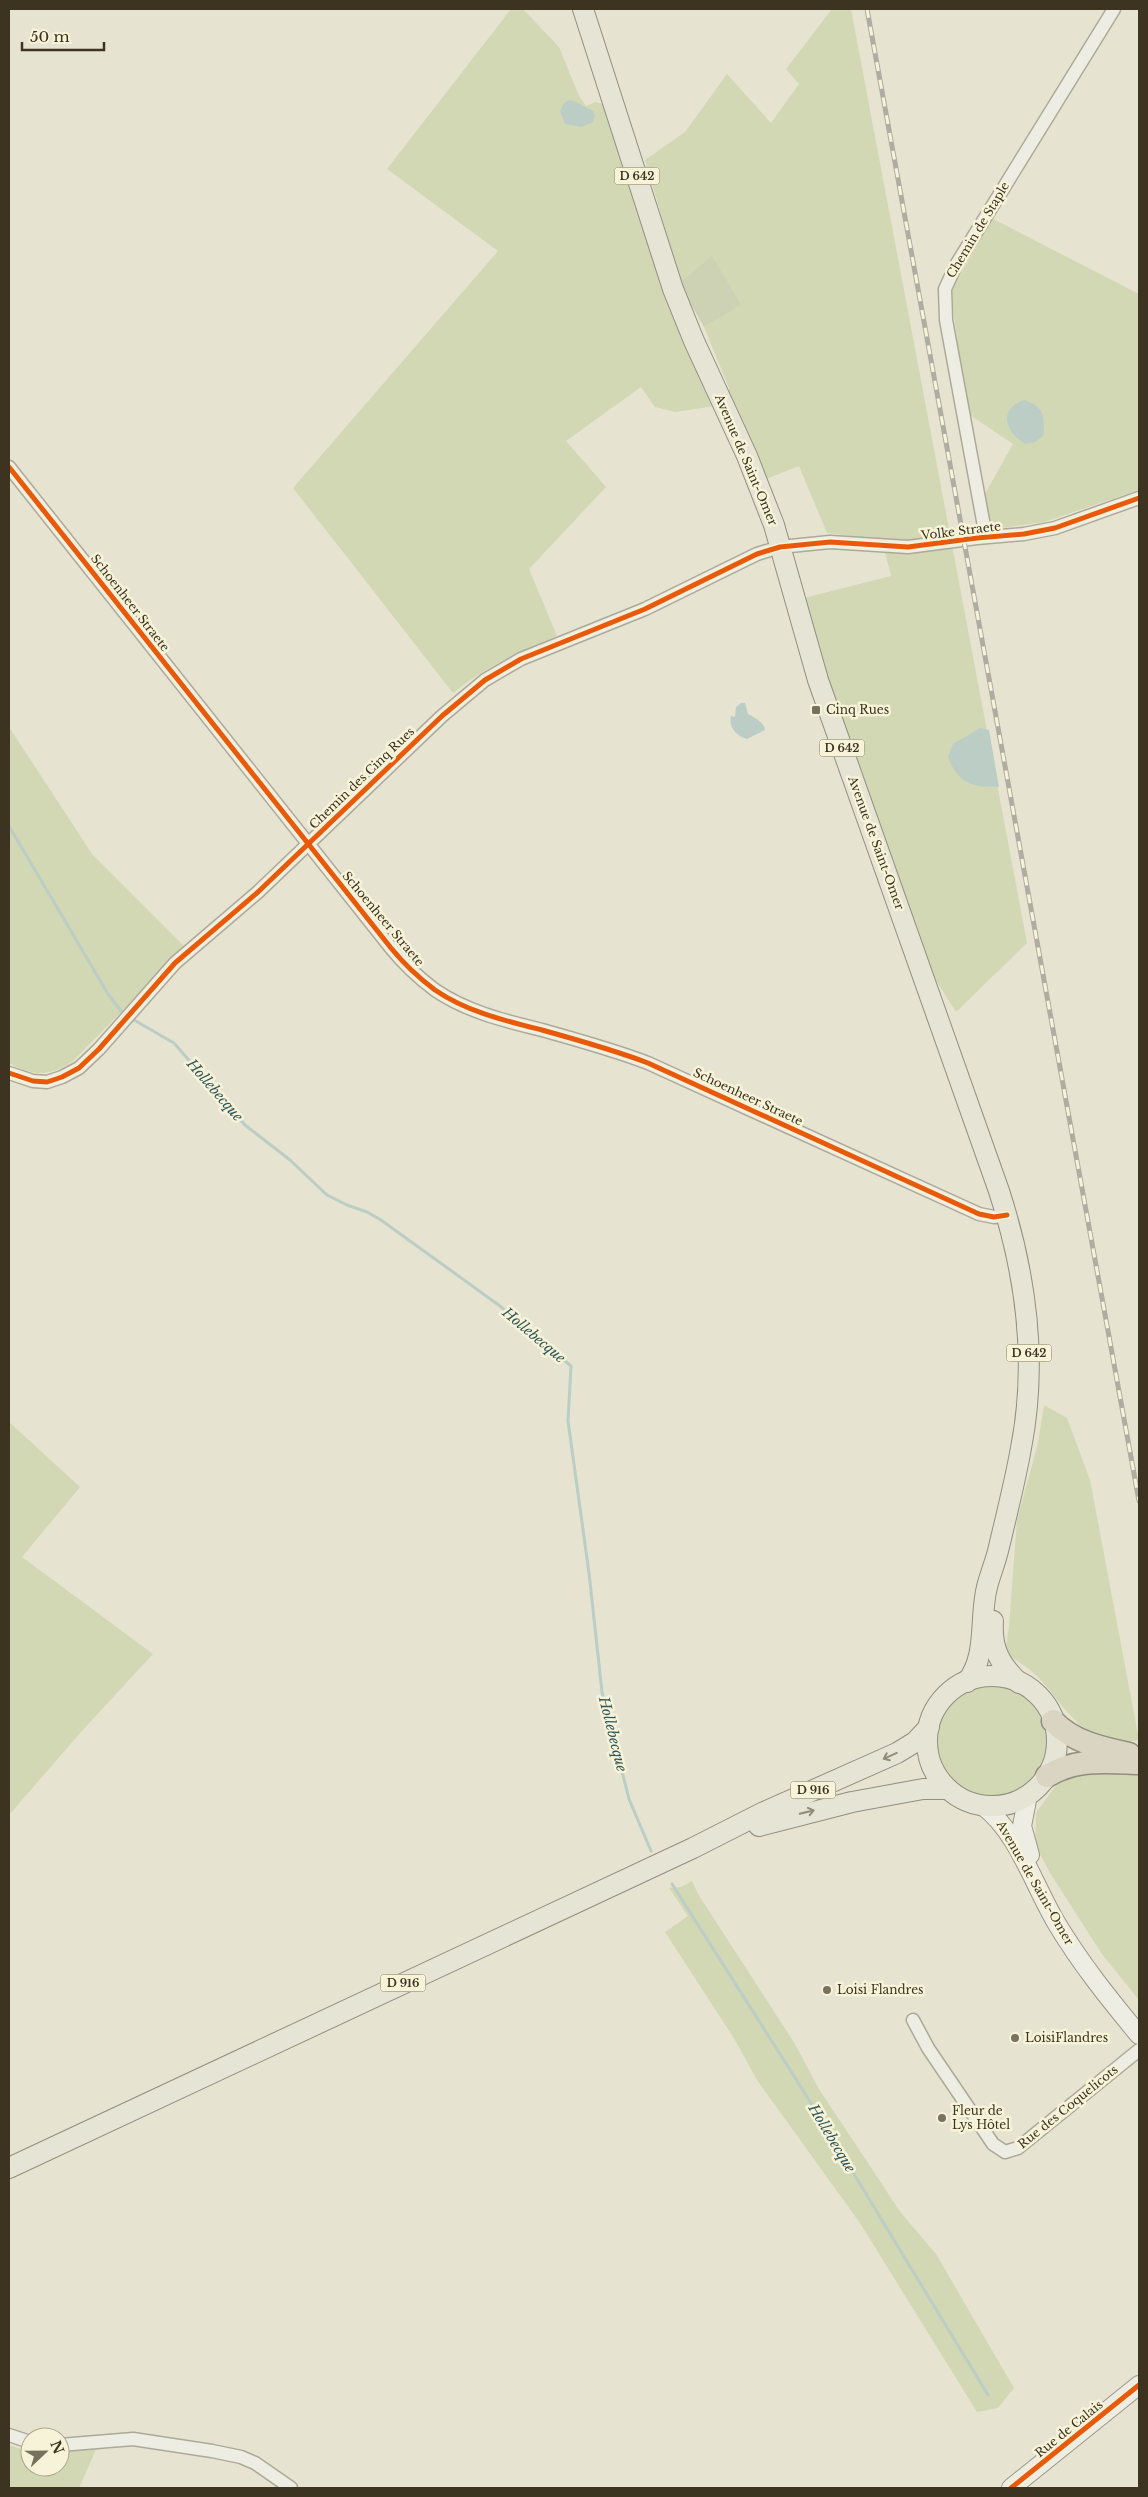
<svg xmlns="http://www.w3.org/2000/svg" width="1148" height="2497" font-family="'Libre Baskerville',serif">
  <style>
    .green { fill: #d1d8b3 }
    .cemetery { fill: #ccd2b3 }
    .water { fill: #bbcdc5 }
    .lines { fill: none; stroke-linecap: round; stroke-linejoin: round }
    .stream { stroke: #bbcdc5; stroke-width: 3 }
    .street-casing { stroke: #aca999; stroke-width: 15 }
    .secondary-casing { stroke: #9c988a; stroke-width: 20 }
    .primary-casing { stroke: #918e80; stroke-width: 22 }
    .highway-casing { stroke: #918e80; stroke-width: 25 }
    .street { stroke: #eeede3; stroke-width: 12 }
    .secondary { stroke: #eeede3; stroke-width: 18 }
    .primary { stroke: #e6e4d4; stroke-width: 20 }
    .highway { stroke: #dad5c2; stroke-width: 22 }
    .rail-casing { stroke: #afaca2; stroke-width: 5 }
    .rail { stroke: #f7f3d8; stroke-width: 3; stroke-dasharray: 9; stroke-linecap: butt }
    .cycleway-casing { stroke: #f7f3d8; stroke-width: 8 }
    .cycleway { stroke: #e8590c; stroke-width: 5 }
    .oneway { stroke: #918c7a }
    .poi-dot { fill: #78715e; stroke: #f7f3d8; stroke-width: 2 }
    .labels { text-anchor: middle; stroke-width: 5; stroke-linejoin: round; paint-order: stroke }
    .shield { fill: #f7f3d8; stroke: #746d57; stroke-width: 1 }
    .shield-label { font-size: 11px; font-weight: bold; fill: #3c3320 }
    .street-label { font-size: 12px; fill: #3c3320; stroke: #f7f3d8 }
    .poi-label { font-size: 12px; fill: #3c3320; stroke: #f7f3d8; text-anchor: start }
    .water-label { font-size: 14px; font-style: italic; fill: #30575c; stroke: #f7f3d8 }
  </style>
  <rect width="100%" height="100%" fill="#e6e4d1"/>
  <g class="green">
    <path d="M 511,9 L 523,9 L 559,47 L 579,96 L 586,106 L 596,102 L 607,105 L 646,238 L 681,329 L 714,406 L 676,412 L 655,407 L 641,387 L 566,441 L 606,487 L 529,569 L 557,636 C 516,653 488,665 453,693 L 293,488 L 498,251 L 387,169 Z"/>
    <path d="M 832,9 L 851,9 L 1027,943 L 956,1012 L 927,966 L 822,664 L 804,598 L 891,576 L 882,540 L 827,533 L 799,466 L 766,479 L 729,397 L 729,388 L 704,327 L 740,305 L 681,282 L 645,160 L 685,132 L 727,74 L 771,123 L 799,84 L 786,69 Z"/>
    <path d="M 993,219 L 1139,294 L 1139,490 L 1044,522 L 994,529 L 982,499 L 1013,444 L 967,413 L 952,301 L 953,290 L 957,280 Z"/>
    <path d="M 9,727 L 92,854 L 185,947 L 73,1061 C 51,1077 32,1076 9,1063 Z"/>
    <path d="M 1044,1405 L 1067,1418 L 1090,1480 L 1139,1740 C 1086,1749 1071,1714 1041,1680 C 1031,1669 1017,1661 1005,1652 L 1009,1627 L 1017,1520 L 1038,1443 Z"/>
    <path d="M 9,1422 L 80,1487 L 22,1557 L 153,1654 L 80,1733 L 9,1815 Z"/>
    <circle cx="992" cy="1741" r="56"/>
    <path d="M 1139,1770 L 1139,2000 L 1102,1954 L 1050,1873 L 1035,1845 L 1036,1813 L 1064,1774 Z"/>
    <path d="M 692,1881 L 698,1894 L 795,2044 L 819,2089 L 901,2213 L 936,2254 L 1014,2388 L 998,2408 L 977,2412 L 860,2223 L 757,2080 L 735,2040 L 665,1932 L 688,1916 L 669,1888 L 681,1887 Z"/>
    <path d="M 9,2445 L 30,2452 L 30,2467 L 60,2467 L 60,2450 L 97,2447 L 79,2488 L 9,2488 Z"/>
  </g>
  <path class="cemetery" d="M 712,256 L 741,305 L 704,327 L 683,290 L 681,282 Z"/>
  <g class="water">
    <path d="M 569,100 L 574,101 L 593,111 L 595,116 L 593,122 L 582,127 L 565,124 L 560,111 L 564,103 Z"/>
    <path d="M 1024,400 C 1043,405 1046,418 1043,436 L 1035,442 L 1025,444 C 1006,432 997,410 1024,400 Z"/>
    <path d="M 741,703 L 745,703 L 748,714 C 755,718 764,722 765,730 L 747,739 C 736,736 728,727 731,716 L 735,717 L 736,707 Z"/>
    <path d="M 980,728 L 989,730 L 999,787 C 972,787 958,784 948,757 L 953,744 Z"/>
  </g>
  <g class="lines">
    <g class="stream">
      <path d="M 9,826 L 108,994 L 121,1011"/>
      <path d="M 134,1020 L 174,1043 L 245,1125 L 290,1160 L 327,1195 L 347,1205 L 367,1212 L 381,1220 L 500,1306 L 571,1366 L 568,1421 L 589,1573 L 602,1692 L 629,1799 L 651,1851"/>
      <path d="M 672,1884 L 806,2095 L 988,2395"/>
    </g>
    <g class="street-casing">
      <g id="street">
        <path d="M 9,467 L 391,948 C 404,964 419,978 435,990 C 467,1012 506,1021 542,1030 C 578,1040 614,1050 648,1063 L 979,1214 L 994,1217 L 1007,1215"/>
        <path d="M 986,537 L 946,320 L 945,289 L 956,265 L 1114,9"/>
        <path d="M 9,1073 L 33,1081 L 47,1082 L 62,1077 L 79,1068 L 99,1049 L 175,963 L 258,892 L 442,716 L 485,680 L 521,659 L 645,609 L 757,554 L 780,547 L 830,542 L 908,547 L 977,538 L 1024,534 L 1055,528 L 1139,498"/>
        <path d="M 913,2020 L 928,2048 L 993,2144 L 1005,2152 L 1018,2148 L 1139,2050"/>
        <path d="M 9,2435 L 30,2442"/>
        <path d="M 60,2445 L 133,2439 L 212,2451 L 241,2457 L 255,2463 L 291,2488"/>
      </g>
    </g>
    <g class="secondary-casing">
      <g id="secondary">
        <path d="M 1028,1795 L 1022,1826 L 1030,1855"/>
        <path d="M 983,1806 C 1018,1832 1034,1886 1057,1924 C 1081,1964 1110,2000 1139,2035"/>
        <path d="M 1011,2488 L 1139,2385"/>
      </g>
    </g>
    <g class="primary-casing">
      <g id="primary">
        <path d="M 583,9 L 673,289 L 694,341 L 747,456 L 774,525 L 818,680 L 999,1191 C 1026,1274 1038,1361 1021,1448 C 1015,1482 1006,1517 998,1551 C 995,1563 990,1575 987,1587 C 979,1618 988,1655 967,1682"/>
        <path d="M 993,1621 C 991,1649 1000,1664 1019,1683"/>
        <circle cx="992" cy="1741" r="65"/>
        <path d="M 759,1826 L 852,1802 L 923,1789 L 948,1789"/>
        <path d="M 9,2168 L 693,1848 L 762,1813 L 897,1753 L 915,1742 L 929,1727"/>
      </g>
    </g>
    <g class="highway-casing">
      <g id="highway">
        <path d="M 1053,1721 C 1073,1742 1101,1748 1129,1754"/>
        <path d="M 1047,1776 C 1076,1758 1106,1762 1139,1763"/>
      </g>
    </g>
    <use href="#street" class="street"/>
    <use href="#secondary" class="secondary"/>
    <use href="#primary" class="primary"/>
    <use href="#highway" class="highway"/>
    <g class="rail-casing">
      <path id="rail" d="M 867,9 L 1139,1501"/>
    </g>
    <use href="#rail" class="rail"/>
    <g class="cycleway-casing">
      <g id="cycleway">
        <path d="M 9,467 L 391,948 C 404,964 419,978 435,990 C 467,1012 506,1021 542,1030 C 578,1040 614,1050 648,1063 L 979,1214 L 994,1217 L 1007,1215"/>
        <path d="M 9,1073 L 33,1081 L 47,1082 L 62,1077 L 79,1068 L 99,1049 L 175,963 L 258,892 L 442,716 L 485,680 L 521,659 L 645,609 L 757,554 L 780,547 L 830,542 L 908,547 L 977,538 L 1024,534 L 1055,528 L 1139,498"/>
        <path d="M 1011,2488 L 1139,2385"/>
      </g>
    </g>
    <use href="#cycleway" class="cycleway"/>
  </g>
  <defs><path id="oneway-shaft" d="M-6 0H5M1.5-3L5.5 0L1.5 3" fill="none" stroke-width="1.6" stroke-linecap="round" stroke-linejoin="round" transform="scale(1.25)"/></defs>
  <g class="oneway">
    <use href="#oneway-shaft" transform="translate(890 1756) rotate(156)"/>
    <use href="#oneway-shaft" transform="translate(807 1812) rotate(-14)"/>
  </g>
  <g class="poi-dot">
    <rect x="811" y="705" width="10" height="10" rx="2.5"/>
    <circle cx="827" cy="1990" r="5"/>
    <circle cx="1015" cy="2038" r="5"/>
    <circle cx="942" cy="2118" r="5"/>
  </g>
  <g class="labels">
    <g class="shield">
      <rect x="614.5" y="167.5" width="45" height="17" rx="4"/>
      <rect x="819.5" y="739.5" width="45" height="17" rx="4"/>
      <rect x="1006.5" y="1344.5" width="45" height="17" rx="4"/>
      <rect x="790.5" y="1781.5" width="45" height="17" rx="4"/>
      <rect x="380.5" y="1974.5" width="45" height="17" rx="4"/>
    </g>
    <g class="shield-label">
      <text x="637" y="180">D 642</text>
      <text x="842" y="752">D 642</text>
      <text x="1029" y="1357">D 642</text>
      <text x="813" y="1794">D 916</text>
      <text x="403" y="1987">D 916</text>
    </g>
    <g class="street-label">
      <text transform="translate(978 230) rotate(-59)" y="4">Chemin de Staple</text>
      <text transform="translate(746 460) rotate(67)" y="4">Avenue de Saint-Omer</text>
      <text transform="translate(961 531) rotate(-7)" y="4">Volke Straete</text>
      <text transform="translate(130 603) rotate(52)" y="4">Schoenheer Straete</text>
      <text transform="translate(362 778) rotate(-44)" y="4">Chemin des Cinq Rues</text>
      <text transform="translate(876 843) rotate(70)" y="4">Avenue de Saint-Omer</text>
      <text transform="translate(383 919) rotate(50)" y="4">Schoenheer Straete</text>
      <text transform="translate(748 1097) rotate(25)" y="4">Schoenheer Straete</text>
      <text transform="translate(1035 1883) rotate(60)" y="4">Avenue de Saint-Omer</text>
      <text transform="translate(1068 2107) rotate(-39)" y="4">Rue des Coquelicots</text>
      <text transform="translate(1069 2429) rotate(-39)" y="4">Rue de Calais</text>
    </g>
    <g class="poi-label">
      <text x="826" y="714">Cinq Rues</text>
      <text x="837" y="1994">Loisi Flandres</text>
      <text x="1025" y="2042">LoisiFlandres</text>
      <text x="952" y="2115">Fleur de<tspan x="952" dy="14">Lys Hôtel</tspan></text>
    </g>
    <g class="water-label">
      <text transform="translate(215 1090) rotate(49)" y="5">Hollebecque</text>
      <text transform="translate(534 1335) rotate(40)" y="5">Hollebecque</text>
      <text transform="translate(613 1734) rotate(76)" y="5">Hollebecque</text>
      <text transform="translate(832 2138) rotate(59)" y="5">Hollebecque</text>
    </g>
  </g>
  <rect width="1148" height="2497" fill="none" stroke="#3c3320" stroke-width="20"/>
  <g transform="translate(45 2452) rotate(68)"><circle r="24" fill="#f7f3d8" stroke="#aca68e"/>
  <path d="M0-4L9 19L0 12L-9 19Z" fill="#78715e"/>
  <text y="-8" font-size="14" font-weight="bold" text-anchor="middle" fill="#3c3320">N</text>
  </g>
  <path d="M22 42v8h82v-8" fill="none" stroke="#3c3320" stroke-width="2.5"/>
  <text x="30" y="42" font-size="15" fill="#3c3320" stroke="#f7f3d8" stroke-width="4" paint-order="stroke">50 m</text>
</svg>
